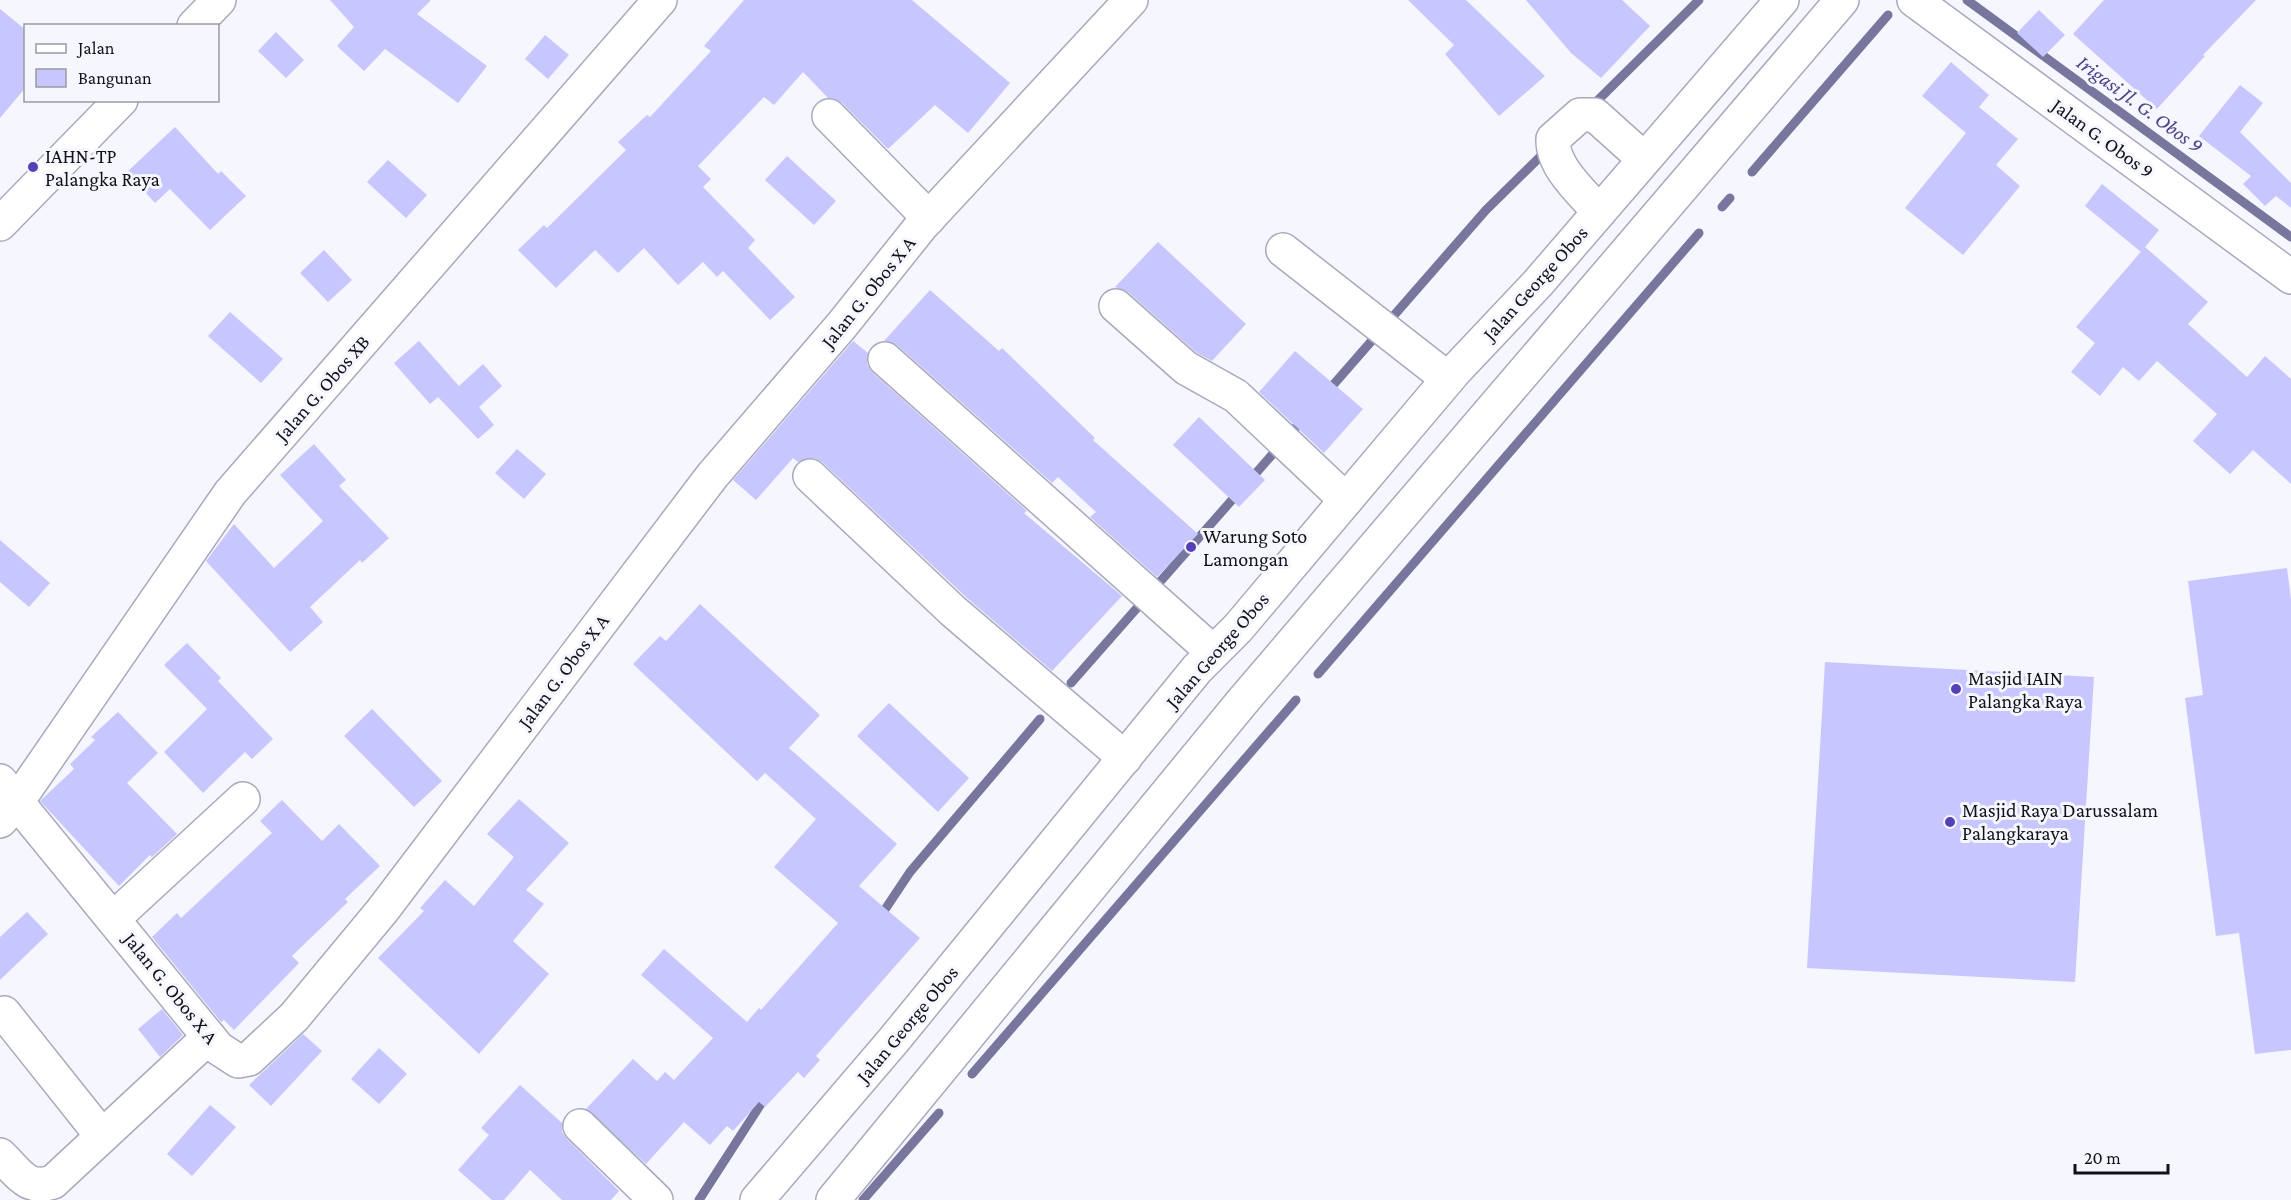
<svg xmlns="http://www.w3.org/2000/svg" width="2291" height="1200" font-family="'Crimson Pro',serif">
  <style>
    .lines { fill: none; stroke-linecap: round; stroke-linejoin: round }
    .stream { stroke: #77769d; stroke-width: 9 }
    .building { fill: #c8c6fe }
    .street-casing { stroke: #a9a9bd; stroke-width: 36 }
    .primary-casing { stroke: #a9a9bd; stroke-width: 36 }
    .street { stroke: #fff; stroke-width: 33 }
    .primary { stroke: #fff; stroke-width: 33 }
    .poi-dot { fill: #5640b8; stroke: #f6f6ff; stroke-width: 2 }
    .labels { text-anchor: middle; stroke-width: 6; stroke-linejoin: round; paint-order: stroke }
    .street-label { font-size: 20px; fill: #111118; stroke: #f6f6ff }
    .poi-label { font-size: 20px; fill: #111118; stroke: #f6f6ff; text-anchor: start }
    .water-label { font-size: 21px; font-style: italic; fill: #4a4385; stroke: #f6f6ff }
  </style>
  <rect width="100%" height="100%" fill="#f6f6ff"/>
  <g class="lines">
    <g class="stream">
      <path d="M 1967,0 L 2291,237"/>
      <path d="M 1590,108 L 1699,0"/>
      <path d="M 1752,172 L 1888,15"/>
      <path d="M 1722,207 L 1730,198"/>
      <path d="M 1327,392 L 1486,210 L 1548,149"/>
      <path d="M 1250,480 L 1304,418"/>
      <path d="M 1318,674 L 1699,233"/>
      <path d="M 1071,683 L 1239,492"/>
      <path d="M 880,917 L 910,872 L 1040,719"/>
      <path d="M 972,1074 L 1296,700"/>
      <path d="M 699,1200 L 768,1093"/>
      <path d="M 863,1200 L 939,1113"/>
    </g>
  </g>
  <g class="building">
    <path d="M 330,0 L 431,0 L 417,14 L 487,66 L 458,103 L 385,49 L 364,71 L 337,46 L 354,27 Z"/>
    <path d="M 744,0 L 912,0 L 1010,83 L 968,133 L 935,105 L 888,149 L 842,103 L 828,98 L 803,72 L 774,105 L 764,97 L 698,166 L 711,179 L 703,187 L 755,240 L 748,248 L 795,297 L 770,320 L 723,271 L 717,277 L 703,262 L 678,285 L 644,248 L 618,273 L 595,250 L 556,288 L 518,250 L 544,225 L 547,228 L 626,150 L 618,142 L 647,115 L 650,117 L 711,51 L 704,46 Z"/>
    <path d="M 1408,0 L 1466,0 L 1545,76 L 1499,116 L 1445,54 L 1454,45 Z"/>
    <path d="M 1526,0 L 1622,0 L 1650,26 L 1601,78 L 1571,53 Z"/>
    <path d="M 2104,0 L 2256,0 L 2203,55 L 2205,56 L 2157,109 L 2073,34 Z"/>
    <path d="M 0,9 L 26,30 L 26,87 L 0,118 Z"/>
    <path d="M 2039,10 L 2065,35 L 2043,57 L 2017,33 Z"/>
    <path d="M 276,32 L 304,60 L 286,78 L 258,51 Z"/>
    <path d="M 545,35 L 569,55 L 548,79 L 525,59 Z"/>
    <path d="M 1951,62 L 1989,95 L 1979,107 L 2018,139 L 1996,165 L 2020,186 L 1963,255 L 1905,208 L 1966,133 L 1922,96 Z"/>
    <path d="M 2240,85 L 2263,103 L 2240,132 L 2291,183 L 2291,208 L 2276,196 L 2265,206 L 2243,184 L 2251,176 L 2199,136 Z"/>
    <path d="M 175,127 L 218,174 L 221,171 L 246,196 L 210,230 L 170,189 L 155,203 L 127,172 Z"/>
    <path d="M 787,156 L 836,201 L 814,225 L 765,180 Z"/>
    <path d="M 388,160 L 427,195 L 406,218 L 367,182 Z"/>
    <path d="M 2102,184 L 2159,230 L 2141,252 L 2085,206 Z"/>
    <path d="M 1158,242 L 1246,324 L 1212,361 L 1197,353 L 1128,292 L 1115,287 Z"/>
    <path d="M 2145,247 L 2208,302 L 2188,324 L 2247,377 L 2265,356 L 2291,379 L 2291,484 L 2253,450 L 2230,474 L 2193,441 L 2217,414 L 2157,361 L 2139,381 L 2123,367 L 2100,396 L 2071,372 L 2095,343 L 2076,327 Z"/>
    <path d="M 324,250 L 352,280 L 328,302 L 300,273 Z"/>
    <path d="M 930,290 L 999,351 L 1002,348 L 1095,438 L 1093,440 L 1198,534 L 1157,577 L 1090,517 L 1096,512 L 1058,477 L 1052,483 L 897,345 L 884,341 Z"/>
    <path d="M 230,312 L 283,359 L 261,383 L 208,336 Z"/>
    <path d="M 419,341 L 459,386 L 483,364 L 502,386 L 479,407 L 494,425 L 478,439 L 438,397 L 430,404 L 394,363 Z"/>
    <path d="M 853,341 L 868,353 L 867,364 L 873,373 L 1027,511 L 1024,513 L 1122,596 L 1052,671 L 966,597 L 822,462 L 814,458 L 798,462 L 793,458 L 756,500 L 733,480 Z"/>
    <path d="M 1295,351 L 1363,409 L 1324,453 L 1259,392 Z"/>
    <path d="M 1199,417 L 1265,480 L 1239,507 L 1173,445 Z"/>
    <path d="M 314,444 L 346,480 L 339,486 L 389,538 L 362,563 L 360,560 L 310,607 L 323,622 L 290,652 L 206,561 L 234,524 L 274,568 L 323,521 L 280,475 Z"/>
    <path d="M 517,449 L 546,474 L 524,499 L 495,473 Z"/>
    <path d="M 0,540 L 50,583 L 29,607 L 0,582 Z"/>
    <path d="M 2287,568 L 2291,599 L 2291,1050 L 2255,1054 L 2239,933 L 2216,936 L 2185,698 L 2203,695 L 2188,581 Z"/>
    <path d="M 700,604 L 820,715 L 789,748 L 897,844 L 859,886 L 920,938 L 816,1056 L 820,1060 L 804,1078 L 798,1072 L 765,1107 L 759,1102 L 733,1131 L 727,1126 L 710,1145 L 684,1122 L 646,1164 L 586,1109 L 633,1059 L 657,1081 L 665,1072 L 674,1080 L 713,1038 L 641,975 L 664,949 L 747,1022 L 759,1008 L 761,1010 L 838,923 L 774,867 L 816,819 L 765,773 L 757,781 L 633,664 L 660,636 L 666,641 Z"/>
    <path d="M 187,643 L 221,678 L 218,681 L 273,739 L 252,759 L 245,752 L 203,793 L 164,752 L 207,709 L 164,665 Z"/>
    <path d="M 1825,662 L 2094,677 L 2075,982 L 1807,968 Z"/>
    <path d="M 889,703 L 969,778 L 938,812 L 857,736 Z"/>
    <path d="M 372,709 L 442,781 L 414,807 L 344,736 Z"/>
    <path d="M 118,712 L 158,753 L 127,783 L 177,834 L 152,857 L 150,855 L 119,886 L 40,801 L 74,769 L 70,764 L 95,740 L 91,737 Z"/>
    <path d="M 519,799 L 569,843 L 526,890 L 544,904 L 513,941 L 549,974 L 479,1054 L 378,958 L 424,911 L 420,908 L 445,880 L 474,906 L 514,857 L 487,834 Z"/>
    <path d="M 282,800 L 322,841 L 339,824 L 380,866 L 345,899 L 348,902 L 292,956 L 299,963 L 234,1030 L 224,1020 L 221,1022 L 152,937 L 177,913 L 181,918 L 272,833 L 260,821 Z"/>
    <path d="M 27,912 L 48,934 L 0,980 L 0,937 Z"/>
    <path d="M 162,1009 L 183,1035 L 160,1057 L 138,1029 Z"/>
    <path d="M 303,1034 L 322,1051 L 271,1106 L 249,1085 Z"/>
    <path d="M 379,1048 L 407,1074 L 379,1104 L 351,1079 Z"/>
    <path d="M 520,1085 L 562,1123 L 562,1132 L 567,1139 L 619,1191 L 611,1200 L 562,1200 L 530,1170 L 504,1200 L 492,1200 L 458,1170 L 489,1135 L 481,1128 Z"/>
    <path d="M 210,1105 L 236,1127 L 192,1176 L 167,1154 Z"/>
  </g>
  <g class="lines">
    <g class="street-casing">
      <g id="street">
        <path d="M 1914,0 L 2291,277"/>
        <path d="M 194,26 L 219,0"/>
        <path d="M 829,116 L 929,218"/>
        <path d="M 1599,212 C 1582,192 1552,167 1553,139 L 1580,115 L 1595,115 L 1644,159"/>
        <path d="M 0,224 L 121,100"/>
        <path d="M 1283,250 L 1448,379"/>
        <path d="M 1116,306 L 1186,368 L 1236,396 L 1346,500"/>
        <path d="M 885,359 L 1213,652"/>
        <path d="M 810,476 L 953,611 L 1125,758"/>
        <path d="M 0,781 L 17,802 L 230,493 L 660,0"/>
        <path d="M 0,821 L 17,802 L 218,1048 L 238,1061 L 249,1059 L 294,1017 L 382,911 L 712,476 L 842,325 L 922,225 L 1131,0"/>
        <path d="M 114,918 L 243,799"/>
        <path d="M 4,1013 L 102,1136"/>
        <path d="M 580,1126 L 656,1200"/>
        <path d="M 0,1155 C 18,1172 26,1191 53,1182 L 209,1037"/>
      </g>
    </g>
    <g class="primary-casing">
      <g id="primary">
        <path d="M 757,1200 L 893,1041 L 1197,669 L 1238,628 L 1454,372 L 1538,283 L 1782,0"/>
        <path d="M 833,1200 L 1242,702 L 1842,0"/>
      </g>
    </g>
    <use href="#street" class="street"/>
    <use href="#primary" class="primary"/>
  </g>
  <g class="poi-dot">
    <circle cx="33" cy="167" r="6"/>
    <circle cx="1191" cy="547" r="6"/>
    <circle cx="1956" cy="689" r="6"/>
    <circle cx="1950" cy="822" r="6"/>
  </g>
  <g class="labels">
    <g class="street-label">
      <text transform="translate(2103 138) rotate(36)" y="7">Jalan G. Obos 9</text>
      <text transform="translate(1535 283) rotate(-48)" y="7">Jalan George Obos</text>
      <text transform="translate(868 292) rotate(-51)" y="7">Jalan G. Obos X A</text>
      <text transform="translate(322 388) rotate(-49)" y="7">Jalan G. Obos XB</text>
      <text transform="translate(1217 650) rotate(-49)" y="7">Jalan George Obos</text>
      <text transform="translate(563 671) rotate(-53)" y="7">Jalan G. Obos X A</text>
      <text transform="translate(171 988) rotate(51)" y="7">Jalan G. Obos X A</text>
      <text transform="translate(907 1024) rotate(-50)" y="7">Jalan George Obos</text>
    </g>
    <g class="poi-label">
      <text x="45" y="163">IAHN-TP<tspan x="45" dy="23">Palangka Raya</tspan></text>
      <text x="1203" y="543">Warung Soto<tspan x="1203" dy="23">Lamongan</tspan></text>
      <text x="1968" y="685">Masjid IAIN<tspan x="1968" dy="23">Palangka Raya</tspan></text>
      <text x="1962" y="817">Masjid Raya Darussalam<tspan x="1962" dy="23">Palangkaraya</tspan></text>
    </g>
    <g class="water-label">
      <text transform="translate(2140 104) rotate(36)" y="7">Irigasi Jl. G. Obos 9</text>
    </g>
  </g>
  <rect x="24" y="24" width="195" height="78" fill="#f6f6ff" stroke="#9a9aa3" stroke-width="1.5"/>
  <rect x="36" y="44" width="30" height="9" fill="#ffffff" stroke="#9a9aa3" stroke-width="1.5"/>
  <text x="78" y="54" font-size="18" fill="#111118">Jalan</text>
  <rect x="36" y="69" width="30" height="18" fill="#c8c6fe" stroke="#9a9aa3" stroke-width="1.5"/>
  <text x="78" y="84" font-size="18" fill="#111118">Bangunan</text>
  <path d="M2075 1164v9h93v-9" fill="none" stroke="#111118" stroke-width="3"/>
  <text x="2084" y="1164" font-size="18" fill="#111118" stroke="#f6f6ff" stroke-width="4.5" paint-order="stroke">20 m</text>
</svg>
